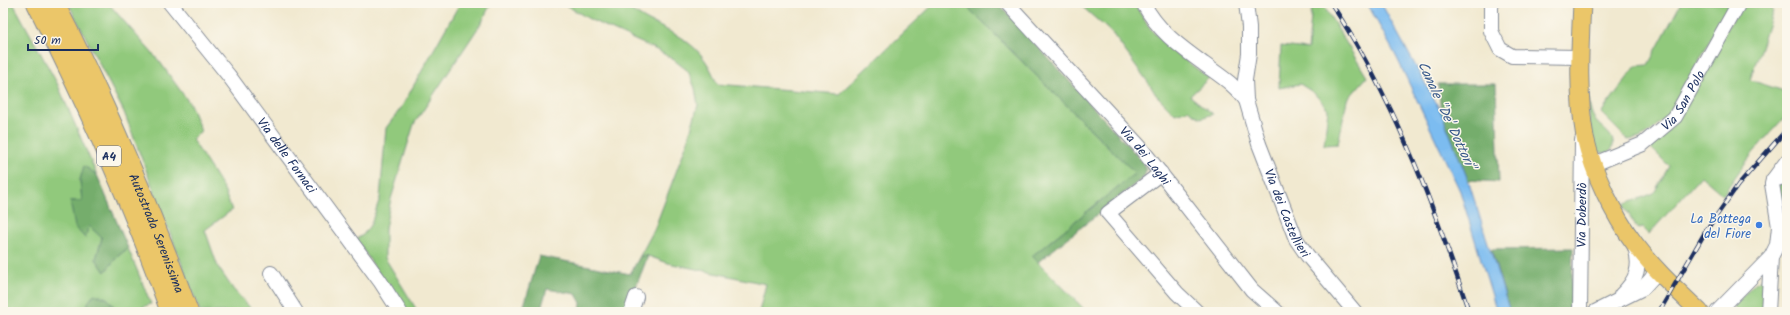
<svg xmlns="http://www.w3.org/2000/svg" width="1790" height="315" font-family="Kalam,sans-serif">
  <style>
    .green { fill: #91c97c; stroke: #567c6d }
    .forest { fill: #74ad6c; stroke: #486e65 }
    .water { fill: #7bbcf0; stroke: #4b76a7 }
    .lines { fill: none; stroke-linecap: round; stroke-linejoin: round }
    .minor-casing { stroke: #868c97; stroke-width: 16 }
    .major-casing { stroke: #868c97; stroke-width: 19 }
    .highway-casing { stroke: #868c97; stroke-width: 22 }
    .minor { stroke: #fff; stroke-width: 14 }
    .major { stroke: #ebc669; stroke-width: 17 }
    .highway { stroke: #ebc669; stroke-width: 20 }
    .rail-casing { stroke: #1b2f5e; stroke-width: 4.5 }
    .rail { stroke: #fbf7ec; stroke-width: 3; stroke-dasharray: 9; stroke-linecap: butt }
    .shop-dot { fill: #3f7fe0; stroke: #fbf7ec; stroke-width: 1.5 }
    .labels { text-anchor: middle; stroke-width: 3; stroke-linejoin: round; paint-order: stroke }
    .shield { fill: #fbf7ec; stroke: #5e6b89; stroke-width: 1 }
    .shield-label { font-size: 12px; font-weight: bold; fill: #1b2f5e }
    .street-label { font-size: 13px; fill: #1b2f5e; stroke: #fbf7ec }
    .shop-label { font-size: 13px; fill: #366cbe; stroke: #fbf7ec; text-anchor: end }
    .water-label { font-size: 14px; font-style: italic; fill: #38598a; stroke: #fbf7ec }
  </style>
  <rect width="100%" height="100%" fill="#fbf7ec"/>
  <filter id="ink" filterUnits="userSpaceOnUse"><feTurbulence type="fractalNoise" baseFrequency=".025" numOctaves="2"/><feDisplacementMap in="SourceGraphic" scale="8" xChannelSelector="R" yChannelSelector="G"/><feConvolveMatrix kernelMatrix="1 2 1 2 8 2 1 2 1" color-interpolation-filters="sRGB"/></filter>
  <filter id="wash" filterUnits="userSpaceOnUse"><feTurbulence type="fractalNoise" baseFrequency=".012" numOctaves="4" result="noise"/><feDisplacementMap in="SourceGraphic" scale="16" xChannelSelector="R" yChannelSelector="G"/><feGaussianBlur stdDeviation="0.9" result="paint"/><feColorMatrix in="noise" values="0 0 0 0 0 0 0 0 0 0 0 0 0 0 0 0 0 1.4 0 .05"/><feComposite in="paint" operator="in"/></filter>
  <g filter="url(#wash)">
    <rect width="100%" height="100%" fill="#f1e9d0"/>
    <g class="green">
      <path d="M 3,3 L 13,3 L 57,83 L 97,175 L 84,166 L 80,180 L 82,201 L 70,201 L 89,225 L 102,238 L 96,259 L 105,272 L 117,257 L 128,248 L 151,304 L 138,309 L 138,312 L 118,312 L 107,298 L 87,304 L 97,312 L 3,312 Z"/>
      <path d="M 68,3 L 108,3 L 160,62 L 190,104 L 201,131 L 192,139 L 223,188 L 232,210 L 205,230 L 218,267 L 233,289 L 254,312 L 200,312 L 124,112 Z"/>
      <path d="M 460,3 L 491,3 L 482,22 L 414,124 L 391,199 L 385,228 L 385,258 L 418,312 L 404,312 L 356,239 L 363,235 L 371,224 L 380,198 L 386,128 L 401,108 Z"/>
      <path d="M 562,3 C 576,3 601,0 614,3 C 627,6 636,14 647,20 C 682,38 702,44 717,84 L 839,94 L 935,3 L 963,3 L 1135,173 L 1032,256 L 1087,312 L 759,312 L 766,284 L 668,263 L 648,256 L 640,256 L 654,230 L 687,143 L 698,105 L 695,88 L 688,71 L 674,60 L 657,50 L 591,20 Z"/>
      <path d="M 1078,3 L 1134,3 L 1150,29 L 1173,51 L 1209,78 L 1190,96 L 1213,114 L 1201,118 L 1188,110 L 1175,114 L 1156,95 L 1150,85 L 1112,33 Z"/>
      <path d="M 1286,3 L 1322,3 L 1367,77 L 1347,100 L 1338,144 L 1324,145 L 1328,109 L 1314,93 L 1300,84 L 1279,88 L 1281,46 L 1308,49 L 1312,6 L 1286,5 Z"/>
      <path d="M 1681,3 L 1730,3 L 1673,109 L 1651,131 L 1640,138 L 1628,140 L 1601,113 L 1636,66 L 1648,65 Z"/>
      <path d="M 1742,3 L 1770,3 L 1773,11 L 1750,80 L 1787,92 L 1787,115 C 1763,139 1741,167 1723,195 L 1701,176 L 1649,234 L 1643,228 L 1638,229 L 1623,205 L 1654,193 L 1669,166 L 1647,144 L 1668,131 Z"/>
      <path d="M 1587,88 C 1589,98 1589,109 1594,118 C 1598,127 1612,132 1613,142 C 1615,155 1598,158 1591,142 Z"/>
      <path d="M 1787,183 L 1787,242 L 1778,185 Z"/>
      <path d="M 1763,279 L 1763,312 L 1739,312 L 1733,306 L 1755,283 Z"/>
    </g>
    <g class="forest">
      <path d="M 963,3 L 998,3 L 1143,162 L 1146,170 L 1144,177 L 1038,262 L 1032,256 L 1135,173 Z"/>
      <path d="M 1438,84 L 1496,84 L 1499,182 L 1468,180 L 1441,112 Z"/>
      <path d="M 84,166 L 97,175 L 128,248 L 117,257 L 105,272 L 96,259 L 102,238 L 89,226 L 85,238 L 75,227 L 70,201 L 82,201 L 80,180 Z"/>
      <path d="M 1573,248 L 1571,307 L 1568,312 L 1510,312 L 1491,249 Z"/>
      <path d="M 539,256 L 630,274 L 640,256 L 648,256 L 626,312 L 580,312 L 581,303 L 576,294 L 547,289 L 540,312 L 522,312 Z"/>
      <path d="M 94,294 L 107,298 L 118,312 L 97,312 L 87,304 Z"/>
    </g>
    <path class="water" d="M 1367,3 L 1381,3 L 1441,112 L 1468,180 L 1510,312 L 1497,312 L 1460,191 L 1397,58 Z"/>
  </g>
  <g filter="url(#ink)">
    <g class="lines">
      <g class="minor-casing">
        <g id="minor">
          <path id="s1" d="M 170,3 L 229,76 L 380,281 L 400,312"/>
          <path id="s2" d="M 1007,3 L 1140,147 L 1252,290 L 1277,312"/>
          <path d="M 1143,3 C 1158,31 1178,45 1204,64 C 1219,75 1234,84 1246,100"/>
          <path id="s3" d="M 1246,3 L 1249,27 L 1249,54 L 1245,80 L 1246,100 L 1259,144 L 1296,239 L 1307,255 L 1355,312"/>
          <path d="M 1491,3 L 1491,31 L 1500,49 L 1512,56 L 1579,57"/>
          <path id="s4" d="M 1594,164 L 1643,144 L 1675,117 L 1739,3"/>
          <path d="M 1161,173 L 1108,213 L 1177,293 L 1197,312"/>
          <path d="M 1773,180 L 1787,161"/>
          <path d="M 271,273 L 296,312"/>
          <path d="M 1621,295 C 1637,280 1642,266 1634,244"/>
          <path d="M 631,312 L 636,297"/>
          <path id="s5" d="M 1580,312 L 1582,140"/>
          <path d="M 1595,312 L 1643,288 L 1652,278 L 1656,270"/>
          <path d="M 1717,312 L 1771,257 L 1777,245 L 1779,227 L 1772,184 L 1773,180 L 1787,176"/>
          <path d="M 1768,312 L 1771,257"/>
        </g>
      </g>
      <g class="major-casing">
        <path id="major" d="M 1582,3 C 1580,47 1577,93 1585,137 C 1593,172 1613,215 1635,244 C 1654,269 1677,290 1700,312"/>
      </g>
      <g class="highway-casing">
        <g id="highway">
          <path d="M 37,3 C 87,103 134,206 171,312"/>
          <path id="s6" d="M 54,3 C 105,103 149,207 188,312"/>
        </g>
      </g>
      <use href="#minor" class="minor"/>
      <use href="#major" class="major"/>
      <use href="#highway" class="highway"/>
      <g class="rail-casing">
        <g id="rail">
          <path d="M 1331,3 C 1394,99 1433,203 1469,312"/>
          <path d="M 1659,312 L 1707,229 L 1738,185 L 1787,129"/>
        </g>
      </g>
      <use href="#rail" class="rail"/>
    </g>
  </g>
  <circle class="shop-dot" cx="1759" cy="225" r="4"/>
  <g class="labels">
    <rect class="shield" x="97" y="146" width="24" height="20" rx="3"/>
    <g class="shield-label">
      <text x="109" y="160">A4</text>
    </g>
    <g class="street-label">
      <text dy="5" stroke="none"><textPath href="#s4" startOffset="113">Via San Polo</textPath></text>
      <text dy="5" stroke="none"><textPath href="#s2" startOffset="206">Via dei Laghi</textPath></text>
      <text dy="5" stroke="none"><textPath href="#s1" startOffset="192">Via delle Fornaci</textPath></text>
      <text dy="5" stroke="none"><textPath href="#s3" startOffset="218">Via dei Castellieri</textPath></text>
      <text dy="5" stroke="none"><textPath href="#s5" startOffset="97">Via Doberdò</textPath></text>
      <text dy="5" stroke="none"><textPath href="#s6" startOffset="252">Autostrada Serenissima</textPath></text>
    </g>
    <g class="shop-label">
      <text x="1751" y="223">La Bottega<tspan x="1751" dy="15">del Fiore</tspan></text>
    </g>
    <g class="water-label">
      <text transform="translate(1447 115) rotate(65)" y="5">Canale "De' Dottori"</text>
    </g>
  </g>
  <rect width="1790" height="315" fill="none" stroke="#fbf7ec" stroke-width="16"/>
  <path d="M28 44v6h70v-6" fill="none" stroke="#1b2f5e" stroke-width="2"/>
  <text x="34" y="44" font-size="12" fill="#1b2f5e" stroke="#fbf7ec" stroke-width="3" paint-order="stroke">50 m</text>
</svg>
